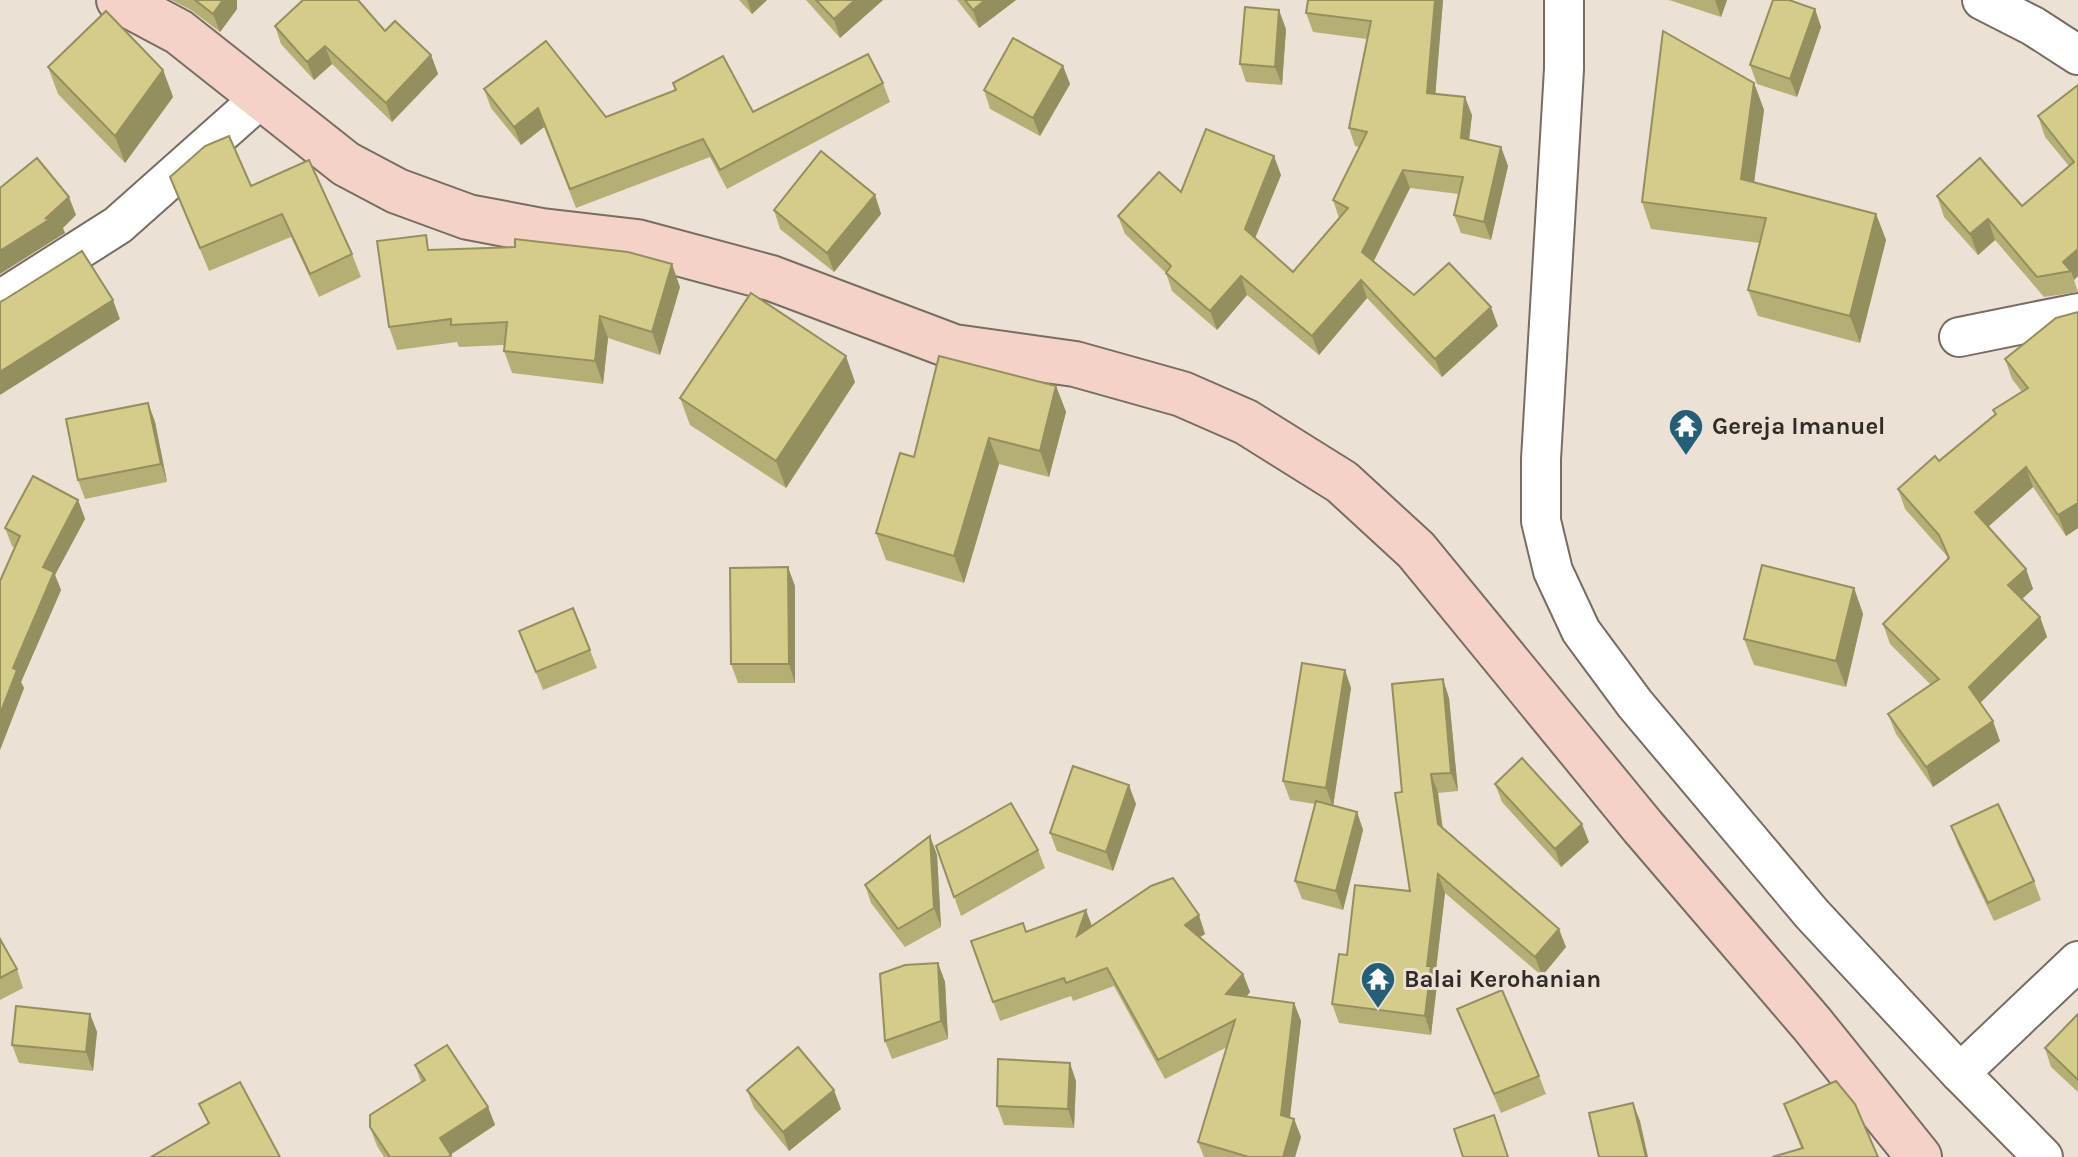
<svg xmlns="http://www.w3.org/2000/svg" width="2078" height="1157" font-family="Karla,sans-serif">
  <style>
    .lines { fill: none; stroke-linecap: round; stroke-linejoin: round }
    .street-casing { stroke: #776d62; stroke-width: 42 }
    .secondary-casing { stroke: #776d62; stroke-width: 48 }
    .street { stroke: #fff; stroke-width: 38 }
    .secondary { stroke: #f5d2c7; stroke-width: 44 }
    .wall { fill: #b6af75 }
    .shaded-wall { fill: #948f5f }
    .building { fill: #d4cc88; stroke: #948f5f; stroke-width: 2 }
    .labels { text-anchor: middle; stroke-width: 6; stroke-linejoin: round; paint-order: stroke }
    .poi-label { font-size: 24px; font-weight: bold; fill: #302b27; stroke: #ece1d5; text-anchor: start }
  </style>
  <rect width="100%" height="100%" fill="#ece1d5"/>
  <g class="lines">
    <g class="street-casing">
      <g id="street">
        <path d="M 1564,0 L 1564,69 L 1541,459 L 1541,521 L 1553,571 L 1581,631 L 1635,704 L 1812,914 L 1960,1073 L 2043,1157"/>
        <path d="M 1982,0 L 2033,26 L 2078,55"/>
        <path d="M 0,300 L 118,225 L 262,97"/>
        <path d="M 1959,337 L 2078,313"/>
        <path d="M 1960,1073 L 2078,961"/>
      </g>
    </g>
    <g class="secondary-casing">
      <path id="secondary" d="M 119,0 L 179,32 L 346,164 L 397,191 L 468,217 L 542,231 L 637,242 L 771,278 L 954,347 L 1075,364 L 1182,394 L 1246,422 L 1342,482 L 1416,550 L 1643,827 L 1812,1024 L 1919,1157"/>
    </g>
    <use href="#street" class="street"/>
    <use href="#secondary" class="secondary"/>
  </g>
  <g class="wall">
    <path d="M 171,0 L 237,0 L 237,9 L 220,32 L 191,10 Z"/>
    <path d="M 739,0 L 767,0 L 752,14 Z"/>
    <path d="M 806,0 L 883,0 L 840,38 Z"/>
    <path d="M 957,0 L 1016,0 L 979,28 Z"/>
    <path d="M 1443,0 L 1435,94 L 1472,115 L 1469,140 L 1501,147 L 1508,166 L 1491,240 L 1461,233 L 1454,215 L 1459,194 L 1410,188 L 1374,261 L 1414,295 L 1498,326 L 1442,377 L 1367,298 L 1319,355 L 1247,295 L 1217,330 L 1172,291 L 1166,273 L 1125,234 L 1118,216 L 1181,192 L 1281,175 L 1255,238 L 1293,272 L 1339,218 L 1333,200 L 1359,147 L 1355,146 L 1349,128 L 1367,39 L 1313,32 L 1306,13 Z"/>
    <path d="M 1669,0 L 1727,0 L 1721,17 Z"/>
    <path d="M 1815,9 L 1821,27 L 1797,97 L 1757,84 L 1750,65 Z"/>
    <path d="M 275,26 L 385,31 L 431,55 L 438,74 L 392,122 L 332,64 L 314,80 L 281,44 Z"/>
    <path d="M 1286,29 L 1282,85 L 1246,82 L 1240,64 Z"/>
    <path d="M 1063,66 L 1070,84 L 1040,136 L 990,109 L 984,90 Z"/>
    <path d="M 48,67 L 163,70 L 173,97 L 125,163 L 58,94 Z"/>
    <path d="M 673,83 L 753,112 L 883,83 L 890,102 L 727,189 L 710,157 L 576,208 L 544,127 L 521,145 L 491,108 L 484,89 L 606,117 L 676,90 Z"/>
    <path d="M 1754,83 L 1764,110 L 1754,182 L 1876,214 L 1886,240 L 1860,343 L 1758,316 L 1748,290 L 1760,243 L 1651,229 L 1642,202 Z"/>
    <path d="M 2078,85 L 2078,276 L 2074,280 L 2078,292 L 2044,297 L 1995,240 L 1978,255 L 1944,217 L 1937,196 L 2022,206 L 2069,166 L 2045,137 L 2038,116 Z"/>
    <path d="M 170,177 L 251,186 L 352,254 L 361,277 L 319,297 L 291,237 L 209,271 Z"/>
    <path d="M 875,195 L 881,214 L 834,272 L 780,229 L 774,210 Z"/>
    <path d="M 431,250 L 680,287 L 660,355 L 608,338 L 603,384 L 512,373 L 504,351 L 504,345 L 459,347 L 457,342 L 397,350 L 389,327 Z"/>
    <path d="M 2078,312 L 2078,528 L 2066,536 L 2033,487 L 1988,527 L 2026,569 L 2033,589 L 2022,599 L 2040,617 L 2047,637 L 1980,703 L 2000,741 L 1933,787 L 1896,734 L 1888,714 L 1931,685 L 1890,644 L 1883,624 L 1948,559 L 1946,555 L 1905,509 L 1898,489 L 1939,461 L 1995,415 L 1993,410 L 2022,392 L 2012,379 L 2005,359 Z"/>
    <path d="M 855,382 L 786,488 L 690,425 L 680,398 Z"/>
    <path d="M 1056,386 L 1066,412 L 1049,477 L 999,464 L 964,583 L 886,560 L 876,533 L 914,457 Z"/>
    <path d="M 148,403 L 155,422 L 167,482 L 85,499 L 78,480 Z"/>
    <path d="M 78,500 L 85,519 L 55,575 L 61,590 L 21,682 L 24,688 L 0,750 L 15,548 L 12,546 L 5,528 Z"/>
    <path d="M 795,586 L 795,683 L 738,683 L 731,664 Z"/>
    <path d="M 1854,588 L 1863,614 L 1846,687 L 1754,665 L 1744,639 Z"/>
    <path d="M 519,631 L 590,650 L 597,668 L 543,690 Z"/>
    <path d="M 1345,670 L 1351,688 L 1333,806 L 1357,812 L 1363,830 L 1343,910 L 1302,899 L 1295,881 L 1315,804 L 1290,800 L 1283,781 Z"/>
    <path d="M 1449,698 L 1458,791 L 1438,793 L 1443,828 L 1566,947 L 1542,976 L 1445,893 L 1435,978 L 1437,984 L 1431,1035 L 1339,1023 L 1332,1004 L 1347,955 L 1410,891 L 1402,792 Z"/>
    <path d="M 1495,784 L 1589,842 L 1561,867 L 1502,802 Z"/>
    <path d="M 1136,804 L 1113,871 L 1057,851 L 1050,833 Z"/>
    <path d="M 1951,826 L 2034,881 L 2041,900 L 1994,921 L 1958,845 Z"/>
    <path d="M 930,836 L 937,855 L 941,927 L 905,947 L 871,903 L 865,885 Z"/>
    <path d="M 936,846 L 1038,850 L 1045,868 L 961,916 Z"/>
    <path d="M 1092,926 L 1205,934 L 1200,937 L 1243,974 L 1250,992 L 1246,997 L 1294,1003 L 1301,1021 L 1290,1117 L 1294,1119 L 1301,1137 L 1295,1157 L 1204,1157 L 1198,1142 L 1227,1047 L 1165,1079 L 1114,986 L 1073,1001 L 1071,996 L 1000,1021 L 971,941 L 1026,932 Z"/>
    <path d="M 0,939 L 17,969 L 23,988 L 0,1000 Z"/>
    <path d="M 938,963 L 945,982 L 948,1039 L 892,1059 L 885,1041 Z"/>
    <path d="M 1457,1009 L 1539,1076 L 1546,1094 L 1501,1113 Z"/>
    <path d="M 90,1014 L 97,1032 L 93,1071 L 19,1063 L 12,1045 Z"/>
    <path d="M 2078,1014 L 2078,1092 L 2051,1067 L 2045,1048 Z"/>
    <path d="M 415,1065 L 488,1107 L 495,1125 L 451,1154 L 452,1157 L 384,1157 L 377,1146 L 370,1127 L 421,1082 Z"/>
    <path d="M 1076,1081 L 1074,1128 L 1004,1125 L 997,1106 Z"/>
    <path d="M 747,1090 L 841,1109 L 789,1151 L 754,1108 Z"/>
    <path d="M 1784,1104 L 1878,1157 L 1801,1148 Z"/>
  </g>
  <g class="shaded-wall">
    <path d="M 223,0 L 237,0 L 237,9 L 220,32 L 213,14 Z"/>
    <path d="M 747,0 L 767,0 L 752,14 Z"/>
    <path d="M 855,0 L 883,0 L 840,38 L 834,19 Z"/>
    <path d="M 985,0 L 1016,0 L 979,28 L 973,10 Z"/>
    <path d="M 1435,0 L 1443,0 L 1434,111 L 1427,93 Z"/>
    <path d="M 1715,0 L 1727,0 L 1721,17 Z"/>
    <path d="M 1815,9 L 1821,27 L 1797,97 L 1790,79 Z"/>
    <path d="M 1279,10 L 1286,29 L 1282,85 L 1275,67 Z"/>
    <path d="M 325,46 L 332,64 L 314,80 L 307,62 Z"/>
    <path d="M 431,55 L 438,74 L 392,122 L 386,103 Z"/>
    <path d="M 1063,66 L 1070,84 L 1040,136 L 1033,118 Z"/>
    <path d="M 163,70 L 173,97 L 125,163 L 115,136 Z"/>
    <path d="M 1754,83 L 1764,110 L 1751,205 L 1741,179 Z"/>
    <path d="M 1465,97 L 1472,115 L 1467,156 L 1461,138 Z"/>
    <path d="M 538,108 L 544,127 L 521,145 L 514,127 Z"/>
    <path d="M 1501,147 L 1508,166 L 1491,240 L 1484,222 Z"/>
    <path d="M 1274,156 L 1281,175 L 1251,248 L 1245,229 Z"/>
    <path d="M 1403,170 L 1410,188 L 1369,270 L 1362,252 Z"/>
    <path d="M 875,195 L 881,214 L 834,272 L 827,253 Z"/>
    <path d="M 69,197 L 76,215 L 63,228 L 65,233 L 0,274 L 0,251 L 45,219 Z"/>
    <path d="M 1876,214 L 1886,240 L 1860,343 L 1850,316 Z"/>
    <path d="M 1988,219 L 1995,240 L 1978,255 L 1970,234 Z"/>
    <path d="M 2078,249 L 2078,276 L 2074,280 L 2071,271 L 2063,262 Z"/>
    <path d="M 672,264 L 680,287 L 660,355 L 652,332 Z"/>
    <path d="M 1241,276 L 1247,295 L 1217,330 L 1210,311 Z"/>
    <path d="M 1361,280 L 1367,298 L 1319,355 L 1312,336 Z"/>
    <path d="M 113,300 L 120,319 L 0,395 L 0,372 Z"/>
    <path d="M 1491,307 L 1498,326 L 1442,377 L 1435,359 Z"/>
    <path d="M 600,316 L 608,338 L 603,384 L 595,361 Z"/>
    <path d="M 846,356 L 855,382 L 786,488 L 776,461 Z"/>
    <path d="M 1056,386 L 1066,412 L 1049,477 L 1040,451 Z"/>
    <path d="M 148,403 L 155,422 L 167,482 L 161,464 Z"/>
    <path d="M 989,438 L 999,464 L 964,583 L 954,556 Z"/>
    <path d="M 2026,467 L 2033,487 L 1982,532 L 1975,512 Z"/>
    <path d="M 78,500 L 85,519 L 55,575 L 61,590 L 21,682 L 24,688 L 0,750 L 0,714 L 43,567 Z"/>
    <path d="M 2078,503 L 2078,528 L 2066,536 L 2058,515 Z"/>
    <path d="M 788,567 L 795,586 L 795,683 L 789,664 Z"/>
    <path d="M 2026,569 L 2033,589 L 2015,605 L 2008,585 Z"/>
    <path d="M 1854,588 L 1863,614 L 1846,687 L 1836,661 Z"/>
    <path d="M 2040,617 L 2047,637 L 1976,707 L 1969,687 Z"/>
    <path d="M 1345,670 L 1351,688 L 1333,807 L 1326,788 Z"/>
    <path d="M 1443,679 L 1449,698 L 1458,791 L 1451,773 Z"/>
    <path d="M 1993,721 L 2000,741 L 1933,787 L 1926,767 Z"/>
    <path d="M 1431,774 L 1438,793 L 1444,843 L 1438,824 Z"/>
    <path d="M 1129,785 L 1136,804 L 1113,871 L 1106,852 Z"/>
    <path d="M 1357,812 L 1363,830 L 1343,910 L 1336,891 Z"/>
    <path d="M 1582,824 L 1589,842 L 1561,867 L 1555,849 Z"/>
    <path d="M 930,836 L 937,855 L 941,927 L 934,908 Z"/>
    <path d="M 1438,874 L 1445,893 L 1435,978 L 1437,984 L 1431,1035 L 1425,1016 L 1427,966 Z"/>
    <path d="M 1086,910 L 1093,929 L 1077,936 Z"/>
    <path d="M 1199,915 L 1205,934 L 1191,943 L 1185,925 Z"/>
    <path d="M 1559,929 L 1566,947 L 1542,976 L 1535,957 Z"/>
    <path d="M 938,963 L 945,982 L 948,1039 L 941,1021 Z"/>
    <path d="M 1243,974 L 1250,992 L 1233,1013 L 1226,994 Z"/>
    <path d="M 1294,1003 L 1301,1021 L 1288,1133 L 1281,1115 Z"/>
    <path d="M 90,1014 L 97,1032 L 93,1071 L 86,1052 Z"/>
    <path d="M 1070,1063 L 1076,1081 L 1074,1128 L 1068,1109 Z"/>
    <path d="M 834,1090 L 841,1109 L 789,1151 L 783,1132 Z"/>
    <path d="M 1633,1103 L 1640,1121 L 1648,1157 L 1646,1157 Z"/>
    <path d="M 488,1107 L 495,1125 L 447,1157 L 440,1138 Z"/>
    <path d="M 1294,1119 L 1301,1137 L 1295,1157 L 1283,1157 Z"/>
  </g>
  <g class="building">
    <path d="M 195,0 L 223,0 L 213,14 Z"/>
    <path d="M 303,0 L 358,0 L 385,31 L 395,21 L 431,55 L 386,103 L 325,46 L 307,62 L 275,26 Z"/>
    <path d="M 816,0 L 855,0 L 834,19 Z"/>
    <path d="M 965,0 L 985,0 L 973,10 Z"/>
    <path d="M 1308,0 L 1435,0 L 1427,93 L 1465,97 L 1461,138 L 1501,147 L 1484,222 L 1454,215 L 1463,177 L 1403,170 L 1362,252 L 1414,295 L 1449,263 L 1491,307 L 1435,359 L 1361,280 L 1312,336 L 1241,276 L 1210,311 L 1166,273 L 1171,266 L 1118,216 L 1159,172 L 1181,192 L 1206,129 L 1274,156 L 1245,229 L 1293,272 L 1348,208 L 1333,200 L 1367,132 L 1349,128 L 1371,21 L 1306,13 Z"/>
    <path d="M 1773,0 L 1789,0 L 1815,9 L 1790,79 L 1750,65 Z"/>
    <path d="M 1245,7 L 1279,10 L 1275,67 L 1240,64 Z"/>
    <path d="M 106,11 L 163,70 L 115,136 L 48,67 Z"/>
    <path d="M 1663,31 L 1754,83 L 1741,179 L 1876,214 L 1850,316 L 1748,290 L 1766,218 L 1642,202 Z"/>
    <path d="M 1013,38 L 1063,66 L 1033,118 L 984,90 Z"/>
    <path d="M 546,41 L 606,117 L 676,90 L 673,83 L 723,56 L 753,112 L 868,54 L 883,83 L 720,170 L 703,139 L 570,189 L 538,108 L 514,127 L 484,89 Z"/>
    <path d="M 2078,85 L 2078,249 L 2063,262 L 2071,271 L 2037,277 L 1988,219 L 1970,234 L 1937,196 L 1980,158 L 2022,206 L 2074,162 L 2038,116 Z"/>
    <path d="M 229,136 L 251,186 L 309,160 L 352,254 L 310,274 L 282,214 L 200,248 L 170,177 L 205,146 Z"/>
    <path d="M 821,151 L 875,195 L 827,253 L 774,210 Z"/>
    <path d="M 37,158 L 69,197 L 45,219 L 58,214 L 0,251 L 0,188 Z"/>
    <path d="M 426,235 L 428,250 L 515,247 L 515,239 L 628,252 L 672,264 L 652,332 L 600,316 L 595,361 L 504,351 L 507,322 L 451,325 L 451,319 L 389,327 L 377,241 Z"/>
    <path d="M 82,251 L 113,300 L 0,372 L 0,302 L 4,300 Z"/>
    <path d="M 751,293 L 846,356 L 776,461 L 680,398 Z"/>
    <path d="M 2078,312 L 2078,503 L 2058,515 L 2026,467 L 1975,512 L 2026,569 L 2008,585 L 2040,617 L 1969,687 L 1993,721 L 1926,767 L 1888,714 L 1939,679 L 1883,624 L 1949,558 L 1939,535 L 1898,489 L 1935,456 L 1939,461 L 1996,414 L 1993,410 L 2028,388 L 2005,359 L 2056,318 Z"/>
    <path d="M 939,356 L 1056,386 L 1040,451 L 989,438 L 954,556 L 876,533 L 900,453 L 914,457 Z"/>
    <path d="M 148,403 L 161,464 L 78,480 L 66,419 Z"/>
    <path d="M 33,476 L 78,500 L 43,567 L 54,572 L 13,668 L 17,670 L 0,714 L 0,581 L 20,536 L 5,528 Z"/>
    <path d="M 1762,565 L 1854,588 L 1836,661 L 1744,639 Z"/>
    <path d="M 788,567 L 789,664 L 731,664 L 730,568 Z"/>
    <path d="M 573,608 L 590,650 L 536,672 L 519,631 Z"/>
    <path d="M 1302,663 L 1345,670 L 1326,788 L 1283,781 Z"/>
    <path d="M 1443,679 L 1451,773 L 1431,774 L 1438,824 L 1559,929 L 1535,957 L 1438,874 L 1427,966 L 1431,966 L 1425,1016 L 1332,1004 L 1339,954 L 1347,955 L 1355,885 L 1410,891 L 1395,793 L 1402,792 L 1392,684 Z"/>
    <path d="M 1522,758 L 1582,824 L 1555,849 L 1495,784 Z"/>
    <path d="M 1073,766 L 1129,785 L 1106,852 L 1050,833 Z"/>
    <path d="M 1316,801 L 1357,812 L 1336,891 L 1295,881 Z"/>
    <path d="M 1011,803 L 1038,850 L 954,897 L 936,846 Z"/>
    <path d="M 1998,804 L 2034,881 L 1988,903 L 1951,826 Z"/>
    <path d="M 930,836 L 934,908 L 898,929 L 865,885 Z"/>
    <path d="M 1173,878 L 1199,915 L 1185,925 L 1243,974 L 1226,994 L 1294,1003 L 1281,1115 L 1294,1119 L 1283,1157 L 1249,1157 L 1198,1142 L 1235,1020 L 1158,1060 L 1107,968 L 1066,983 L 1064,978 L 993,1002 L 971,941 L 1023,923 L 1026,932 L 1086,910 L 1077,936 L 1151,886 Z"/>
    <path d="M 0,939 L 17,969 L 0,978 Z"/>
    <path d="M 938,963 L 941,1021 L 885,1041 L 880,974 L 905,965 Z"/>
    <path d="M 1502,990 L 1539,1076 L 1494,1094 L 1457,1009 Z"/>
    <path d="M 16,1006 L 90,1014 L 86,1052 L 12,1045 Z"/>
    <path d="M 2078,1014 L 2078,1080 L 2045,1048 Z"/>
    <path d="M 447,1045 L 488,1107 L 440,1138 L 451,1155 L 448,1157 L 390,1157 L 370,1127 L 370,1115 L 425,1080 L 415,1065 Z"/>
    <path d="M 798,1047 L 834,1090 L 783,1132 L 747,1090 Z"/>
    <path d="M 998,1059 L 1070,1063 L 1068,1109 L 997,1106 Z"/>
    <path d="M 1836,1081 L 1855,1104 L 1878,1157 L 1772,1157 L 1803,1148 L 1784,1104 Z"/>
    <path d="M 240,1082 L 280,1157 L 151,1157 L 209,1123 L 199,1104 Z"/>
    <path d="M 1633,1103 L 1646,1157 L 1599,1157 L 1589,1113 Z"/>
    <path d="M 1494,1115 L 1508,1157 L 1463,1157 L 1454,1129 Z"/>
  </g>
  <defs>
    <g id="temple-pin" transform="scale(1.8)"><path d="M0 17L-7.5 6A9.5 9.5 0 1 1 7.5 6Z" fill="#245f78" stroke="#ece1d5"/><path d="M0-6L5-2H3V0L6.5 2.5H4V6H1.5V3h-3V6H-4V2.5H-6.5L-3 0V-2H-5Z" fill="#fff"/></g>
  </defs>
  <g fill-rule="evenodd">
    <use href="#temple-pin" x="1686" y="426"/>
    <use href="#temple-pin" x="1378" y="979"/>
  </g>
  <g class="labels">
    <g class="poi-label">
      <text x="1712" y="434">Gereja Imanuel</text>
      <text x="1404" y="987">Balai Kerohanian</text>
    </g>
  </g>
</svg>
